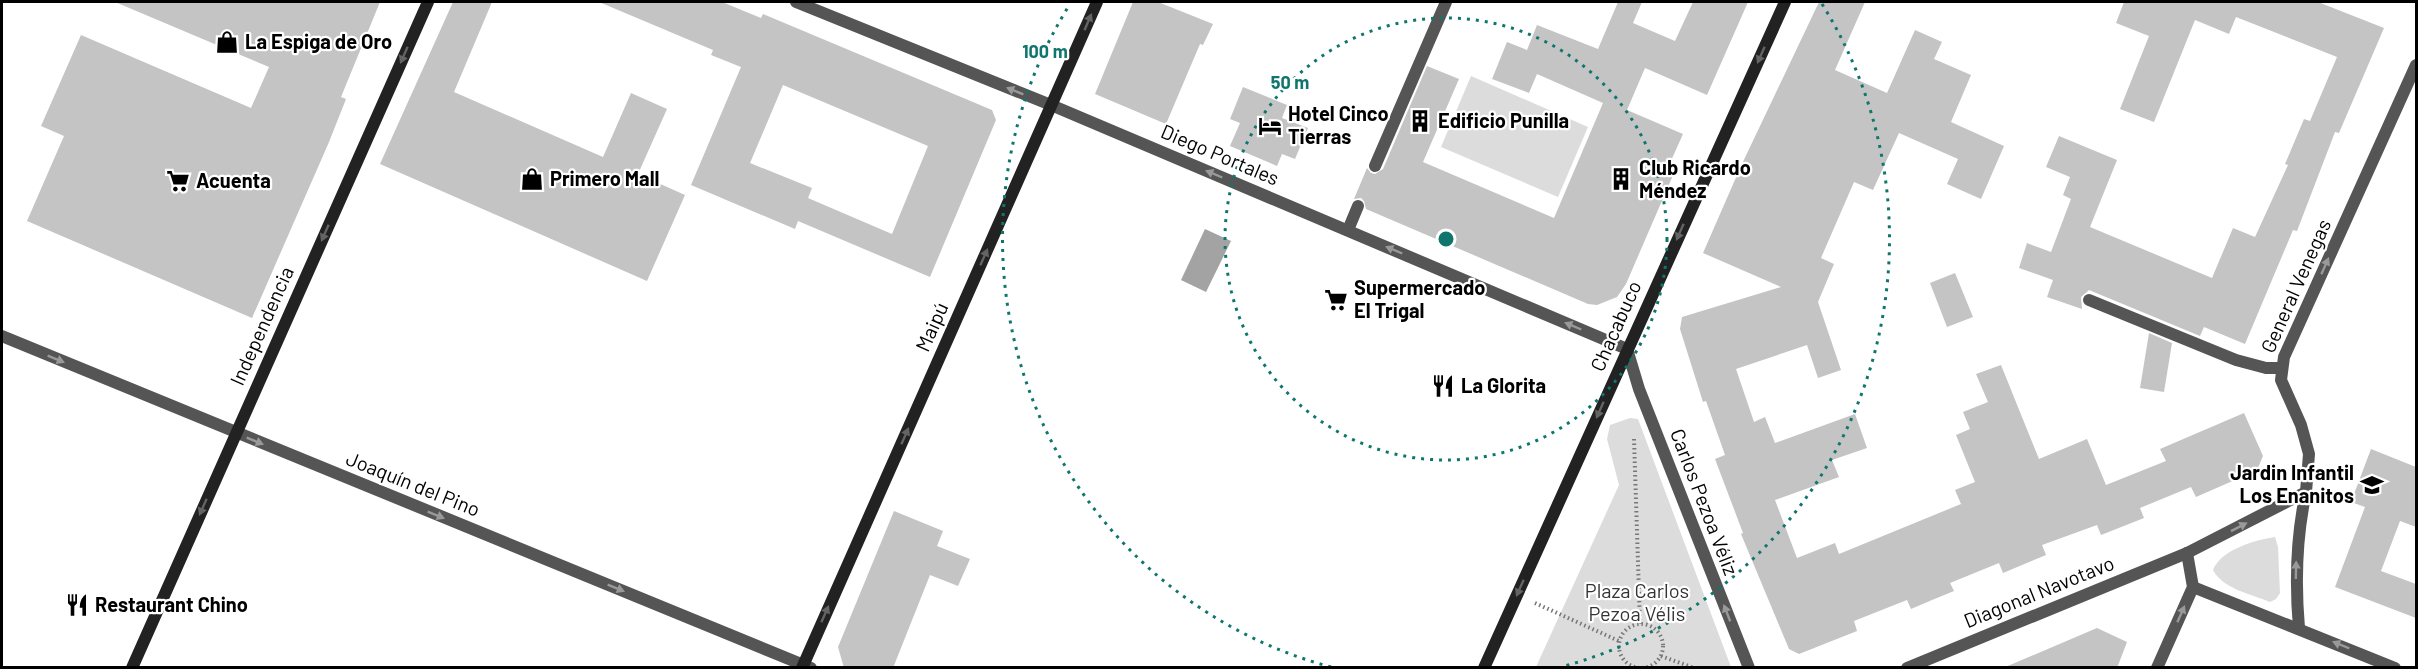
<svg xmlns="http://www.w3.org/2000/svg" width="2418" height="669" font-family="Barlow,sans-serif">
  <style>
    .green { fill: #dcdcdc }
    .water { fill: #a3a3a3 }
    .building { fill: #c4c4c4; fill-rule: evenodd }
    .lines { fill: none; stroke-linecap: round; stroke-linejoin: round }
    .path { stroke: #777; stroke-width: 4; stroke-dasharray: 1.5 3; stroke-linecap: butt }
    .lane { stroke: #555; stroke-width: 12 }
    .street { stroke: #555; stroke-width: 12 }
    .secondary { stroke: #222; stroke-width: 12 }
    .oneway { fill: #646464 }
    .oneway2 { fill: #999 }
    .ring { fill: none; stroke: #0f766e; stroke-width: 3; stroke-dasharray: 3 6 }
    .labels { text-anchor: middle; stroke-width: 4.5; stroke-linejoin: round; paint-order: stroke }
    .poi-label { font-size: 20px; font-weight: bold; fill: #000; stroke: #fff; text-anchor: start }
    .street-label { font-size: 20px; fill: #000; stroke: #fff }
    .park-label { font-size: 20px; fill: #333; stroke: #fff }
    .centre { fill: #0f766e; stroke: #fff; stroke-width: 3 }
    .ring-label { font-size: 18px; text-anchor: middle; font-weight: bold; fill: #0f766e; stroke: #fff; stroke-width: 4.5; stroke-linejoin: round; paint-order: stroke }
  </style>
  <rect width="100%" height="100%" fill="#fff"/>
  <g class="green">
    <path d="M 1471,76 L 1588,127 L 1558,197 L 1441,147 Z"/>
    <path d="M 1630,418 L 1638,419 L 1731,667 L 1536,667 L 1619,485 L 1607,439 L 1610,425 Z"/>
    <path d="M 2275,537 L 2278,547 L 2280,593 L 2276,599 L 2270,602 C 2251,594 2223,589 2213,570 C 2221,550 2254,540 2275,537 Z"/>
  </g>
  <path class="water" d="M 1205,229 L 1231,241 L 1206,292 L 1181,280 Z"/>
  <g class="building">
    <path d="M 115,2 L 380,2 L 341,97 L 346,99 L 329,142 L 252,318 L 27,221 L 64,136 L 41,126 L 81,35 L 251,108 L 269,67 Z"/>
    <path d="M 453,2 L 492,2 L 454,92 L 603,157 L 631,93 L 667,109 L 638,174 L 685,195 L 647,281 L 380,164 Z"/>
    <path d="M 599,2 L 722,2 L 761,18 L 763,14 L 992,110 L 996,120 L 930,277 L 798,221 L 795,229 L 691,185 L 741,67 L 711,55 L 713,50 ZM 783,85 L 928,146 L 892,234 L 808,198 L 812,188 L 750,163 Z"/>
    <path d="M 1133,2 L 1158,2 L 1213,24 L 1203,45 L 1200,44 L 1166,124 L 1095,94 Z"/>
    <path d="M 1618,2 L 1642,2 L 1633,23 L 1675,41 L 1693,2 L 1748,2 L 1707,95 L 1645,68 L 1627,110 L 1683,134 L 1670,163 L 1677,166 L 1626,284 L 1617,297 L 1597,305 L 1588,304 L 1366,209 L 1364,201 L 1361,198 L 1354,199 L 1367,168 L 1371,173 L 1375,174 L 1383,169 L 1427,66 L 1459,79 L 1423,162 L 1554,218 L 1603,103 L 1537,74 L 1529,93 L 1492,79 L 1507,42 L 1527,50 L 1537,25 L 1598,49 Z"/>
    <path d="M 1819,2 L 1865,2 L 1835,70 L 1887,93 L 1915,30 L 1942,42 L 1934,59 L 1971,75 L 1951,122 L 2004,146 L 1981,199 L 1947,184 L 1958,159 L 1899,133 L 1873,190 L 1854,182 L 1821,258 L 1834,264 L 1818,302 L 1841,370 L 1818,378 L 1807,345 L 1736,369 L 1754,422 L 1765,417 L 1775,443 L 1855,414 L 1867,448 L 1832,460 L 1839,477 L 1775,500 L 1797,558 L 1835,543 L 1839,554 L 1961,504 L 1955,490 L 1975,482 L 1956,435 L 1970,429 L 1963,412 L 1988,402 L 1976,374 L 2001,365 L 2039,459 L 2087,439 L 2106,485 L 2166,461 L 2160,449 L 2244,413 L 2263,456 L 2257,470 L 2228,483 L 2196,497 L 2191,487 L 2140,508 L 2144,518 L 2101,535 L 2097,525 L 2042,545 L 2046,555 L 2003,573 L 1999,563 L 1950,583 L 1954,591 L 1932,600 L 1911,609 L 1907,600 L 1854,621 L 1857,631 L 1799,654 L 1789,649 L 1741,534 L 1743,533 L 1715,459 L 1725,455 L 1706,401 L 1703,402 L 1680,329 L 1682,317 L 1781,287 L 1703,253 L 1741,166 Z"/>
    <path d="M 2124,2 L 2318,2 L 2384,28 L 2339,133 L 2335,132 L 2297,231 L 2293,230 L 2245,344 L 2204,327 L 2200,336 L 2089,290 L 2081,297 L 2082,309 L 2047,297 L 2053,280 L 2019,268 L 2027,243 L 2051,252 L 2071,199 L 2063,195 L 2070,177 L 2046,167 L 2059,136 L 2117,160 L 2090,227 L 2212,278 L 2233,228 L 2255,237 L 2288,165 L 2285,164 L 2304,119 L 2310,121 L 2337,57 L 2236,17 L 2229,34 L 2195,20 L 2154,122 L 2120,109 L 2149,36 L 2116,23 Z"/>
    <path d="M 1243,87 L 1287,105 L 1282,118 L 1308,128 L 1295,159 L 1282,154 L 1277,166 L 1230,146 L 1240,123 L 1230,119 Z"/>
    <path d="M 1955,273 L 1973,317 L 1947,327 L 1930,283 Z"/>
    <path d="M 2149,333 L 2172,343 L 2164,392 L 2140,388 Z"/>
    <path d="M 2371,449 L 2416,467 L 2416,527 L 2400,521 L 2381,571 L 2416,584 L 2416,618 L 2335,587 L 2365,507 L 2351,502 Z"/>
    <path d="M 894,511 L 943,531 L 937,546 L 970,559 L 958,586 L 930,575 L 893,668 L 844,668 L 838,647 Z"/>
    <path d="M 2097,628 L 2127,642 L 2117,668 L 2003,668 Z"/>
  </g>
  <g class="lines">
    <g class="path">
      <path d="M 1634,439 L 1640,624"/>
      <path d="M 1535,603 L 1619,641"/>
      <circle cx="1641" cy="646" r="22"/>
      <path d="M 1661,656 L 1694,668"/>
    </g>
    <g class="lane">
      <path d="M 1375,166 L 1446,2"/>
      <path d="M 1348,230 L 1358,206"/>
      <path d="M 2089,300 L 2236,360 L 2266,368 L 2281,368"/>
    </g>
    <g class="street">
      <path d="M 796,2 L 1051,105 L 1627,349 L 1639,389 L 1749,668"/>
      <path d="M 2,336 L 811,668"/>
      <path d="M 2193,587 L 2395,668"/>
      <path d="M 2299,628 C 2295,582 2296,538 2306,492"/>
      <path d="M 1907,668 L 2187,553 L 2306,492 L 2309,454 L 2301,425 L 2281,380 L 2284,357 L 2416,65"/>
      <path d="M 2157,668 L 2193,587 L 2187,553"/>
    </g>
    <g class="secondary">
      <path d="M 132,668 L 428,2"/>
      <path d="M 802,668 L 1097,2"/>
      <path d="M 1484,668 L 1785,2"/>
    </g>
  </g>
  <defs><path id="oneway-solid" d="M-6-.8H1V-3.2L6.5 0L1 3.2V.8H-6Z" transform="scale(1.5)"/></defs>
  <g class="oneway">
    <use href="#oneway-solid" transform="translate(1088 22) rotate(-67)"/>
    <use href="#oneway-solid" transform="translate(404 55) rotate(114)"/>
    <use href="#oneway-solid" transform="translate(1761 55) rotate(114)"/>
    <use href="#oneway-solid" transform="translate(1680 232) rotate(114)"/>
    <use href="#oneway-solid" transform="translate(325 233) rotate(114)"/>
    <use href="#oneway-solid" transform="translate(984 257) rotate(-66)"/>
    <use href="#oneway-solid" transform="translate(1600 410) rotate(114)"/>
    <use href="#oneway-solid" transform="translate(905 436) rotate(-66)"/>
    <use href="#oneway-solid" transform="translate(203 507) rotate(114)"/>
    <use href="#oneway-solid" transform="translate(1520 588) rotate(114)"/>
    <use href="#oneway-solid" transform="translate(825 614) rotate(-66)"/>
  </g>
  <g class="oneway2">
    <use href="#oneway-solid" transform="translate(1015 91) rotate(-158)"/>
    <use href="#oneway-solid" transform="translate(1214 174) rotate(-157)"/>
    <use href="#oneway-solid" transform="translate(1394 250) rotate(-157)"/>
    <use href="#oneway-solid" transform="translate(2325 266) rotate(-66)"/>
    <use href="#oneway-solid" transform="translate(1573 326) rotate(-157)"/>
    <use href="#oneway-solid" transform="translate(56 359) rotate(22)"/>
    <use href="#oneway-solid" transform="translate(255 441) rotate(22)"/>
    <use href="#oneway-solid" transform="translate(436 515) rotate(22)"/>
    <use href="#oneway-solid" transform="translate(2239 527) rotate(-27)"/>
    <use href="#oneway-solid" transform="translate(2296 570) rotate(-89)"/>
    <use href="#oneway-solid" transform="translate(616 588) rotate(22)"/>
    <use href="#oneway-solid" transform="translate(1727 613) rotate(-111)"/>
    <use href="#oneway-solid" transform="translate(2181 614) rotate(-66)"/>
    <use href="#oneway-solid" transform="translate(2341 645) rotate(-158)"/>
  </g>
  <g class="ring">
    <circle cx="1446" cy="239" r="221"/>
    <path d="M1331 667A443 443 0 0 1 1070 4M1822 4A443 443 0 0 1 1561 667"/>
  </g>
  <defs>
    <g id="shop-bare" transform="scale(1.8)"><path d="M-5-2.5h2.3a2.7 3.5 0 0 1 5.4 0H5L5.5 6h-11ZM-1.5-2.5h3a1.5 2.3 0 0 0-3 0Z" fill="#000" stroke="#fff" stroke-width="2.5" paint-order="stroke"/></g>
    <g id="building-bare" transform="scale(1.8)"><path d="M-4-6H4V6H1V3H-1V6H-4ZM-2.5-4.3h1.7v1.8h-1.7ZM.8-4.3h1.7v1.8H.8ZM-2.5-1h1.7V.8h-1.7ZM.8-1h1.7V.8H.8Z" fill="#000" stroke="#fff" stroke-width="2.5" paint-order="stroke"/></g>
    <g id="hotel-bare" transform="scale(1.8)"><path d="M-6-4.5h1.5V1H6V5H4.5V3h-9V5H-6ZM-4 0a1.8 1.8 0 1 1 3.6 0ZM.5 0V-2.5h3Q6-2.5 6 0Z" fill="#000" stroke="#fff" stroke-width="2.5" paint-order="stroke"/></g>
    <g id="supermarket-bare" transform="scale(1.8)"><path d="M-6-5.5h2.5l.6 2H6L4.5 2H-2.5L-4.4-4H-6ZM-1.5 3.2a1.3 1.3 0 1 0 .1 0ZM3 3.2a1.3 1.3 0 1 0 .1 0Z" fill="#000" stroke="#fff" stroke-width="2.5" paint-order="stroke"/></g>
    <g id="restaurant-bare" transform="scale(1.8)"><path d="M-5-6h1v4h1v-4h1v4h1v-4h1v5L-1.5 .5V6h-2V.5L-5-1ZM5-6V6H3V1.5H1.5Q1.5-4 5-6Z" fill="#000" stroke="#fff" stroke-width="2.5" paint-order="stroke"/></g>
    <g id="school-bare" transform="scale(1.8)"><path d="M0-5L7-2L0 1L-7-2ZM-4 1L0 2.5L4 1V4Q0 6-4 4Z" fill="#000" stroke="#fff" stroke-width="2.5" paint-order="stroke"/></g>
  </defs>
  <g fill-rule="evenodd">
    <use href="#shop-bare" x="227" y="42"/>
    <use href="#building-bare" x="1420" y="121"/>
    <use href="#hotel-bare" x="1270" y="126"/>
    <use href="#shop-bare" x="532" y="179"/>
    <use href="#building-bare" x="1621" y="179"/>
    <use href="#supermarket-bare" x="178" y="181"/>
    <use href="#supermarket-bare" x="1336" y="300"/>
    <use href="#restaurant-bare" x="1443" y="386"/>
    <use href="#school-bare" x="2372" y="485"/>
    <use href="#restaurant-bare" x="77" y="605"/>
  </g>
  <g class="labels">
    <g class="poi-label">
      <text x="245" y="49">La Espiga de Oro</text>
      <text x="1288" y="121">Hotel Cinco<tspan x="1288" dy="23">Tierras</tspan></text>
      <text x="1438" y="128">Edificio Punilla</text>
      <text x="1639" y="175">Club Ricardo<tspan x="1639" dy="23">Méndez</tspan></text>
      <text x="550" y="186">Primero Mall</text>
      <text x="196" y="188">Acuenta</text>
      <text x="1354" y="295">Supermercado<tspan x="1354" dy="23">El Trigal</tspan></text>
      <text x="1461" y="393">La Glorita</text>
      <text x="2354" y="480" text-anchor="end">Jardin Infantil<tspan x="2354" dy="23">Los Enanitos</tspan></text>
      <text x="95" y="612">Restaurant Chino</text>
    </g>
    <g class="street-label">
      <text transform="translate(1220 155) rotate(23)" y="7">Diego Portales</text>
      <text transform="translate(2296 286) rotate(-66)" y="7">General Venegas</text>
      <text transform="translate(262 326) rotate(-66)" y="7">Independencia</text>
      <text transform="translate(1616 326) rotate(-66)" y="7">Chacabuco</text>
      <text transform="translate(932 327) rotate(-66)" y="7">Maipú</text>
      <text transform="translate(413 484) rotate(22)" y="7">Joaquín del Pino</text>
      <text transform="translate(1704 502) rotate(69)" y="7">Carlos Pezoa Véliz</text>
      <text transform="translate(2039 592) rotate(-22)" y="7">Diagonal Navotavo</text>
    </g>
    <g class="park-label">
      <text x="1637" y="598">Plaza Carlos<tspan x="1637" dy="23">Pezoa Vélis</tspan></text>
    </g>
  </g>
  <circle cx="1446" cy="239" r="9" class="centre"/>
  <g class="ring-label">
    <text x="1045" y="58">100 m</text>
    <text x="1290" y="89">50 m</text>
  </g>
  <rect width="2418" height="669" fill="none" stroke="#000000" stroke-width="6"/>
</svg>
